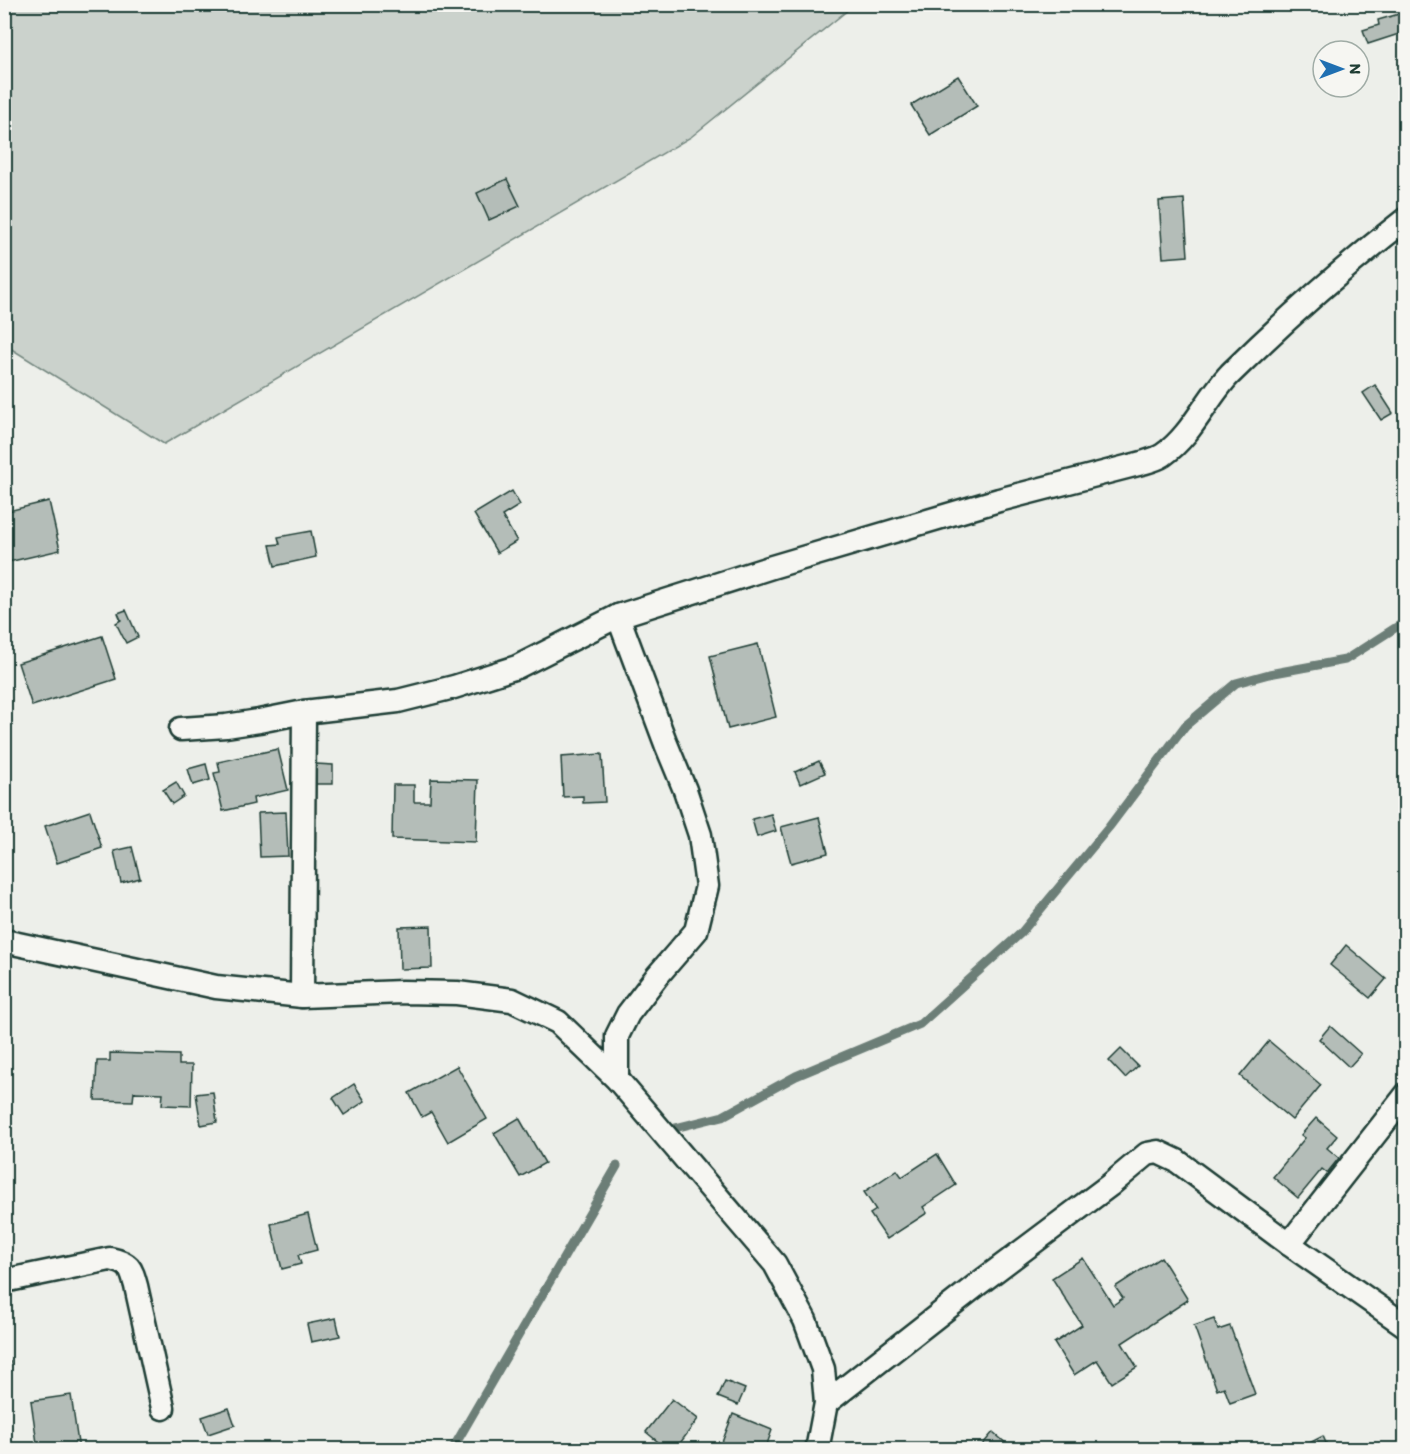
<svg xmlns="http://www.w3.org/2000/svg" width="1410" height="1454" font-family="Itim,sans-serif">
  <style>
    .green { fill: #cbd2cc; stroke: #758880; stroke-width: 1.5 }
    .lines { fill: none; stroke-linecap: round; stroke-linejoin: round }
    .stream { stroke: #6c7e77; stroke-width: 9 }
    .building { fill: #b4bdb8; stroke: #1f3d34; stroke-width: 1.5 }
    .minor-casing { stroke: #1f3d34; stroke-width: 27 }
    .minor { stroke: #f6f6f2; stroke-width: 22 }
  </style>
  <rect width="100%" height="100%" fill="#edefea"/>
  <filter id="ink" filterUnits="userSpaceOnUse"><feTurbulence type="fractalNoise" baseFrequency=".0167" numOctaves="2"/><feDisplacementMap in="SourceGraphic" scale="12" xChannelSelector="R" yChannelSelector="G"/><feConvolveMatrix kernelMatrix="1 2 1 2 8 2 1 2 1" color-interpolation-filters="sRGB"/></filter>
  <g filter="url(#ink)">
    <path class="green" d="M 4,5 L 854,5 L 691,137 L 164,444 L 5,345 Z"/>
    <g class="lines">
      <g class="stream">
        <path d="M 675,1128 L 723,1116 L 796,1076 L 920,1024 L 1021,933 L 1109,827 L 1185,726 L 1236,683 L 1269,674 L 1345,660 L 1406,621"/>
        <path d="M 452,1450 L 617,1166"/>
      </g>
    </g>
    <g class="building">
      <path d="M 1399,14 L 1405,32 L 1368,44 L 1363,30 L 1379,25 L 1378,20 Z"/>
      <path d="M 958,76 L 977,106 L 930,135 L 911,105 Z"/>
      <path d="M 507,179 L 520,206 L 489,220 L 477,193 Z"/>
      <path d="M 1184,199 L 1188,256 L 1163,258 L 1159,201 Z"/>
      <path d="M 1375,385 L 1393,413 L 1381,420 L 1363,393 Z"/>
      <path d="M 512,491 L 520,505 L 502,516 L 517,541 L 497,553 L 474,514 Z"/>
      <path d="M 49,501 L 60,550 L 4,563 L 4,512 Z"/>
      <path d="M 311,531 L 316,557 L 275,566 L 270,545 L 280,544 L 278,537 Z"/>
      <path d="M 126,610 L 138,637 L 126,643 L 116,623 L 121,620 L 118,613 Z"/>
      <path d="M 102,636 L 116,679 L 32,706 L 18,663 Z"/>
      <path d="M 758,644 L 776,717 L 728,729 L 710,656 Z"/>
      <path d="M 278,749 L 288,790 L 253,798 L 254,804 L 223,811 L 214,773 L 220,772 L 218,762 Z"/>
      <path d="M 602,754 L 605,802 L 583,803 L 583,796 L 563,797 L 561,757 Z"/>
      <path d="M 819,761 L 825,773 L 800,784 L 795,772 Z"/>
      <path d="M 206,764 L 210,780 L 193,785 L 188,769 Z"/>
      <path d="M 316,764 L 333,765 L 333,784 L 315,784 Z"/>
      <path d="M 431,779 L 478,780 L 476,842 L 392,839 L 393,785 L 414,785 L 414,802 L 430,802 Z"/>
      <path d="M 176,782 L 184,796 L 172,804 L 163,790 Z"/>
      <path d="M 90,811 L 102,848 L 57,863 L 45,826 Z"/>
      <path d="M 286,812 L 288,856 L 260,857 L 258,813 Z"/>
      <path d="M 771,814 L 776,831 L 757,837 L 752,819 Z"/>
      <path d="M 819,817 L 828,853 L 791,863 L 781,827 Z"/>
      <path d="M 132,847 L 140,878 L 121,883 L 114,851 Z"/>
      <path d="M 431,926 L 432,968 L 400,969 L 399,927 Z"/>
      <path d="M 1346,945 L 1386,979 L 1370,998 L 1330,965 Z"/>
      <path d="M 1330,1026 L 1361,1054 L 1349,1067 L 1319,1039 Z"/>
      <path d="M 1269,1041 L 1321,1085 L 1292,1120 L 1240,1076 Z"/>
      <path d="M 1121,1049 L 1138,1066 L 1125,1078 L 1109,1061 Z"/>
      <path d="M 110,1053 L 179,1055 L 179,1065 L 192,1065 L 191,1106 L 162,1105 L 163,1093 L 134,1092 L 133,1101 L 95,1100 L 97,1061 L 110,1061 Z"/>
      <path d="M 457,1066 L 487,1119 L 448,1142 L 431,1112 L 422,1117 L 409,1093 Z"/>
      <path d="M 354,1084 L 365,1101 L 344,1115 L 333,1098 Z"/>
      <path d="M 213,1092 L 217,1122 L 201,1125 L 196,1094 Z"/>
      <path d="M 519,1118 L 545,1163 L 520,1177 L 494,1133 Z"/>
      <path d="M 1316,1118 L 1337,1136 L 1327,1148 L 1339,1158 L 1327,1173 L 1322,1169 L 1298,1198 L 1273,1177 L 1305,1138 L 1301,1135 Z"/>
      <path d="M 937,1154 L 956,1185 L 923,1207 L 927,1213 L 887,1239 L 870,1214 L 876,1210 L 864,1192 L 897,1170 L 902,1177 Z"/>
      <path d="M 308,1214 L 317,1250 L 298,1255 L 301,1264 L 282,1269 L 271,1224 Z"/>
      <path d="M 1161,1257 L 1188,1300 L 1122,1343 L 1137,1367 L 1112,1383 L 1097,1360 L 1074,1375 L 1054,1343 L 1082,1325 L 1052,1278 L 1083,1258 L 1113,1305 L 1123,1298 L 1115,1287 Z"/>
      <path d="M 336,1318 L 340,1336 L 311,1342 L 307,1324 Z"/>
      <path d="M 1214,1319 L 1218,1330 L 1230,1326 L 1255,1394 L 1230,1403 L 1224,1387 L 1217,1390 L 1194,1326 Z"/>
      <path d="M 4,1361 L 10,1362 L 8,1390 L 4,1390 Z"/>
      <path d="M 725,1381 L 745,1389 L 738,1405 L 718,1397 Z"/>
      <path d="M 71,1395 L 79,1450 L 38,1450 L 31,1401 Z"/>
      <path d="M 672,1399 L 698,1419 L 675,1450 L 668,1450 L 646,1432 Z"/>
      <path d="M 229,1408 L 235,1425 L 208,1434 L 202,1417 Z"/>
      <path d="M 733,1414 L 772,1430 L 765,1450 L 719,1450 Z"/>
      <path d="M 993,1432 L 1008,1445 L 1004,1450 L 978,1450 Z"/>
      <path d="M 1323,1436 L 1329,1450 L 1296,1450 Z"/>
    </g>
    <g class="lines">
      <g class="minor-casing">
        <g id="minor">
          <path d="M 181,729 L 226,726 L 259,721 L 304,712 L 398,701 L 454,687 L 517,667 L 618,616 L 772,567 L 999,500 L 1142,463 C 1149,461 1157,459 1163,455 C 1192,435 1206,399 1230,374 C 1286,319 1344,267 1406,219"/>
          <path d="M 4,941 L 216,987 L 302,996 L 402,992 L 457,993 L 512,1000 L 558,1022 L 617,1079 L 775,1264 L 805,1320 L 823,1369 L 826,1403 L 817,1450"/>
          <path d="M 302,996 L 304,712"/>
          <path d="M 617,1079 L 617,1036 L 628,1014 L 658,975 L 696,931 L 707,886 L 700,835 L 685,790 L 666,744 L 618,616"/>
          <path d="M 1289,1244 L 1406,1095"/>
          <path d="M 4,1281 L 110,1259 C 130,1263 131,1268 136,1286 L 163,1408"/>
          <path d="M 826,1403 L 978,1284 L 1110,1185 L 1147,1154 L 1158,1152 L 1177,1161 L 1289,1244 L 1406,1326"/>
        </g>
      </g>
      <use href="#minor" class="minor"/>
    </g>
  </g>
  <rect width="1410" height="1454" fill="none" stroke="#f6f6f2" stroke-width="24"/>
  <rect x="12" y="12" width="1386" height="1430" fill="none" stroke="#1f3d34" stroke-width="2" filter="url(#ink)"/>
  <g transform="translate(1341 69) rotate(90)"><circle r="28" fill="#f6f6f2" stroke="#a0aca6" stroke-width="1.5"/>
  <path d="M0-4.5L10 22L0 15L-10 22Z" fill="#1f6fb2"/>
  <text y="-9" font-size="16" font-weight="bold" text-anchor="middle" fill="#1f3d34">N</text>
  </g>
</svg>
